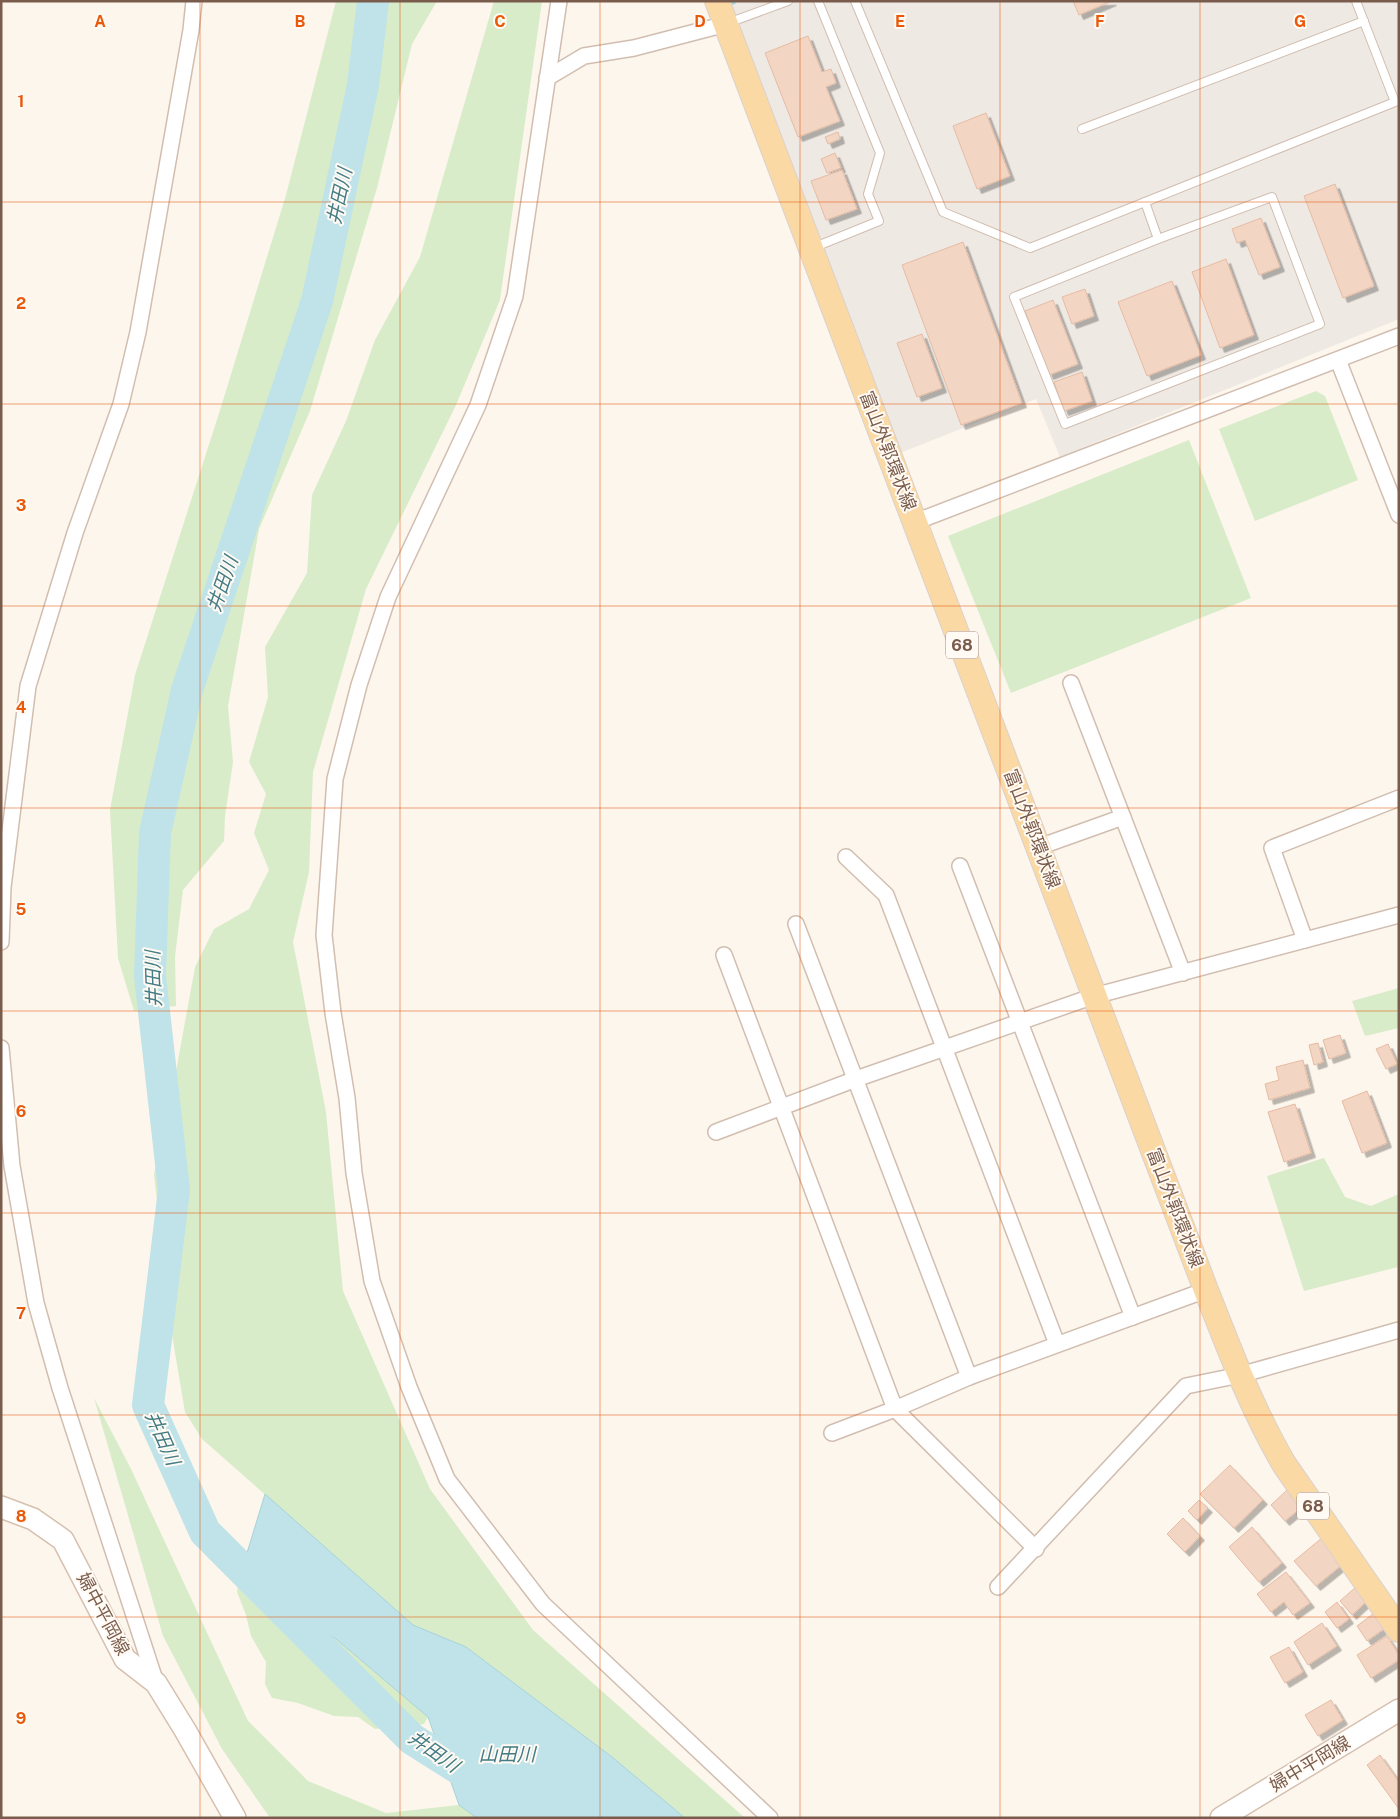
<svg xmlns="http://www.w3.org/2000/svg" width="1400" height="1819" font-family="'Public Sans','Noto Sans JP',sans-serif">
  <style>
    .industrial { fill: #efe9e4 }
    .green { fill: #d8ecc9 }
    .water { fill: #bfe3e8; stroke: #a5d3da }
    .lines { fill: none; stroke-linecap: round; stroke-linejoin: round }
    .stream { stroke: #a5d3da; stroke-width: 5.5 }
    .river { stroke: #bfe3e8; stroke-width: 32 }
    .building { fill: #f3d5c3; stroke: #e6bba3; filter: url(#shadow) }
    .service-casing { stroke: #d1beb0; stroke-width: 10 }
    .minor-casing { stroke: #d1beb0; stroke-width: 18 }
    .secondary-casing { stroke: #d6c0b0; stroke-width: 24 }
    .primary-casing { stroke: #dad1cd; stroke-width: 26 }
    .service { stroke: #fff; stroke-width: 8 }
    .minor { stroke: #fff; stroke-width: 15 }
    .secondary { stroke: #fff; stroke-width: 21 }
    .primary { stroke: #fbd9a5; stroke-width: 24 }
    .grid { fill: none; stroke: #e8590c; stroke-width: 1; stroke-opacity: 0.55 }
    .labels { text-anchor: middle; stroke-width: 4; stroke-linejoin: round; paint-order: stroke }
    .shield { fill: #fffaf3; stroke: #a28b7f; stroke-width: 1 }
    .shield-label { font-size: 16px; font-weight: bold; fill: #7a5c4d }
    .street-label { font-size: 18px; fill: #7a5c4d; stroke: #fffaf3 }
    .water-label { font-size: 19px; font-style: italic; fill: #437c86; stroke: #fffaf3 }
    .grid-label { font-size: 16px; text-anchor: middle; font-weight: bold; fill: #e8590c; stroke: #fffaf3; stroke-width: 4; stroke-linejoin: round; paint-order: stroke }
  </style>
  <defs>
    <filter id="shadow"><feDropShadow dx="4.5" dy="4.5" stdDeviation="0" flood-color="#0004"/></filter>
  </defs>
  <rect width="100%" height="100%" fill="#fdf6ec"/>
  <path class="industrial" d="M 729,1 L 1399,1 L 1399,319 L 1060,457 L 1036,399 L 900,453 Z"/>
  <g class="green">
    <path d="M 336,1 L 437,1 L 412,44 L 377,188 L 310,411 L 259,529 L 228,706 L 233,762 L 225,816 L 224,841 L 183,890 L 175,957 L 176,1006 L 134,1011 L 118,958 L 110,810 L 135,675 L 221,407 L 286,195 Z"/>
    <path d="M 494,1 L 542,1 L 500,300 L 456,405 L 366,589 L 313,772 L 309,872 L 293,942 L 326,1112 L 343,1291 L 430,1489 L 533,1630 L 745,1818 L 685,1818 L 612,1757 L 466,1647 L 413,1625 L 202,1439 L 185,1412 L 172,1335 L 154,1174 L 175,1077 L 195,967 L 214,929 L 249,909 L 269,870 L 254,833 L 266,794 L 249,762 L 268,697 L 265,647 L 307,573 L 312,495 L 346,421 L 375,340 L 420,257 Z"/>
    <path d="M 1316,391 L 1325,396 L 1358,480 L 1255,521 L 1219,429 Z"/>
    <path d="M 1189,440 L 1251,598 L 1011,693 L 948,536 Z"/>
    <path d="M 1399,988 L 1399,1028 L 1365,1036 L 1352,1001 Z"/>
    <path d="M 1324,1158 L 1345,1197 L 1371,1206 L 1399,1194 L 1399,1269 L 1398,1267 L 1304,1291 L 1267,1176 Z"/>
    <path d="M 94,1398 L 131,1469 L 248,1721 L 308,1781 L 386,1813 L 459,1805 L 477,1818 L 270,1818 L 222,1749 L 163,1636 Z"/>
    <path d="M 239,1579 L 336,1639 L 428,1717 L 424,1724 L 375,1729 L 358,1717 L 334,1716 L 298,1703 L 272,1698 L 265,1684 L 266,1662 L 251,1636 L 246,1615 L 237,1592 Z"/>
  </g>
  <path class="water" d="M 265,1494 L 413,1625 L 466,1647 L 612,1757 L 685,1818 L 477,1818 L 459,1805 L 428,1717 L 336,1639 L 239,1579 Z"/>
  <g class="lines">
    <path class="stream" d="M 733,1 L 733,2"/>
    <path class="river" d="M 373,1 L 363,85 L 317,301 L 187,690 L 155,833 L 150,976 L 174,1190 L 148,1405 L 205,1532 L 412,1739 L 537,1818"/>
  </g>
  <g class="building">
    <path d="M 1073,1 L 1112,1 L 1079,15 Z"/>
    <path d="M 808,36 L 822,72 L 831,69 L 836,83 L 826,87 L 840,121 L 798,137 L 765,53 Z"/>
    <path d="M 986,113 L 1010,176 L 977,189 L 953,126 Z"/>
    <path d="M 838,132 L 840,139 L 828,144 L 825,137 Z"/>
    <path d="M 835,153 L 841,168 L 827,173 L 821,159 Z"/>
    <path d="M 842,170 L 857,209 L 826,220 L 811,181 Z"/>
    <path d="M 1335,184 L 1374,286 L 1343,298 L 1304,196 Z"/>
    <path d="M 1261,218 L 1280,267 L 1259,275 L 1245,240 L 1237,243 L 1232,229 Z"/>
    <path d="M 963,242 L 1022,403 L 961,425 L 902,265 Z"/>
    <path d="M 1226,259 L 1254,335 L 1220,348 L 1192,272 Z"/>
    <path d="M 1172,281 L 1201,355 L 1147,376 L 1118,302 Z"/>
    <path d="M 1085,289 L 1094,316 L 1072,324 L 1062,297 Z"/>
    <path d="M 1053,300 L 1078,364 L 1049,375 L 1025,311 Z"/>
    <path d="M 922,334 L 942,388 L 917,397 L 897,343 Z"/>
    <path d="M 1082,372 L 1092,401 L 1064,411 L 1054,382 Z"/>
    <path d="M 1340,1035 L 1346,1053 L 1329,1059 L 1323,1040 Z"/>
    <path d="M 1318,1043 L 1323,1062 L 1314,1065 L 1309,1045 Z"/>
    <path d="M 1388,1044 L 1397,1064 L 1386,1069 L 1376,1049 Z"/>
    <path d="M 1303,1060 L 1310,1088 L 1269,1100 L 1265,1084 L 1279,1080 L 1276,1067 Z"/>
    <path d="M 1367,1091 L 1387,1143 L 1362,1153 L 1342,1101 Z"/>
    <path d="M 1295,1104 L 1311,1153 L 1284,1162 L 1268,1112 Z"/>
    <path d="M 1230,1465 L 1263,1500 L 1234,1528 L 1200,1494 Z"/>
    <path d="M 1287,1490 L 1302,1507 L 1285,1521 L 1271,1505 Z"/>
    <path d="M 1199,1500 L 1208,1508 L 1197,1520 L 1188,1511 Z"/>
    <path d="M 1183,1518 L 1200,1536 L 1185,1552 L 1167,1534 Z"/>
    <path d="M 1252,1527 L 1282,1563 L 1259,1582 L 1229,1547 Z"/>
    <path d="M 1323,1537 L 1342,1565 L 1316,1586 L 1294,1561 Z"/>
    <path d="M 1286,1572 L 1310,1603 L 1293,1615 L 1284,1602 L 1271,1612 L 1257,1594 Z"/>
    <path d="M 1357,1586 L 1369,1599 L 1352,1615 L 1340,1601 Z"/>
    <path d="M 1337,1602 L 1349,1619 L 1337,1628 L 1325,1612 Z"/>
    <path d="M 1373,1614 L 1384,1629 L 1367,1641 L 1357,1626 Z"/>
    <path d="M 1322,1623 L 1337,1646 L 1308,1665 L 1294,1642 Z"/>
    <path d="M 1387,1636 L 1399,1655 L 1399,1660 L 1371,1678 L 1357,1655 Z"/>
    <path d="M 1289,1647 L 1303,1672 L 1285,1683 L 1270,1657 Z"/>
    <path d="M 1331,1700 L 1343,1720 L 1318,1736 L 1305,1715 Z"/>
    <path d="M 1380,1755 L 1399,1782 L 1399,1809 L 1367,1765 Z"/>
  </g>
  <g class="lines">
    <g class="service-casing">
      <g id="service">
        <path d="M 855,1 L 943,212 L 1030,248 L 1395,102 L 1356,1"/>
        <path d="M 728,23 L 788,1"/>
        <path d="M 1082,129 L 1364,21"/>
        <path d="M 1272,197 L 1320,324 L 1065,424 L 1014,297 L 1158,239 Z"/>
        <path d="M 1145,202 L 1158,239"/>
        <path d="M 815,247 L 879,221 L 868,194 L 880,153 L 818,1"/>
      </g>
    </g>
    <g class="minor-casing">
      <g id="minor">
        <path d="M 559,1 L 515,296 L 478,405 L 388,597 L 359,685 L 335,779 L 324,935 L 333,1013 L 347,1098 L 354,1173 L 372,1281 L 409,1387 L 447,1479 L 543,1604 L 770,1818"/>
        <path d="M 547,78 L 584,56 L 634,48 L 726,24"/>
        <path d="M 1338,360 L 1399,515"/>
        <path d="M 915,522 L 1399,336"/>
        <path d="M 1071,683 L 1183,973"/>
        <path d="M 1039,847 L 1123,817"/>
        <path d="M 846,857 L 886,895 L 1057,1344"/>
        <path d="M 960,866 L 1133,1317"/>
        <path d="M 796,924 L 969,1377"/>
        <path d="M 1305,940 L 1272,848 L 1399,798"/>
        <path d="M 1,942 L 3,887 L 28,686 L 75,533 L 121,404 L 138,332 L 191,30 L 194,1"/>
        <path d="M 724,955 L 895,1409 L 1036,1549"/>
        <path d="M 1,1048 L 12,1166 L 36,1303 L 60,1388 L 156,1683"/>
        <path d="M 716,1132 L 856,1079 L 1094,996 L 1399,915"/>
        <path d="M 832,1433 L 895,1409 L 969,1377 L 1206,1290"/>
        <path d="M 998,1587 L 1186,1386 L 1240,1375 L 1399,1330"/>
      </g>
    </g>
    <g class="secondary-casing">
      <g id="secondary">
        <path d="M 1,1507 L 33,1519 L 63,1540 L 125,1659 L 156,1683 L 185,1730 L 235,1818"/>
        <path d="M 1221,1818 L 1399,1710"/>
      </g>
    </g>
    <g class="primary-casing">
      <path id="primary" d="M 717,1 L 1206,1290 C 1229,1349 1252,1409 1284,1464 L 1399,1630"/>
    </g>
    <use href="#service" class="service"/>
    <use href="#minor" class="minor"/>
    <use href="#secondary" class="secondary"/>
    <use href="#primary" class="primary"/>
  </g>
  <path class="grid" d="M 200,1 L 200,1818M 400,1 L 400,1818M 600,1 L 600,1818M 800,1 L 800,1818M 1000,1 L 1000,1818M 1200,1 L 1200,1818M 1,202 L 1399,202M 1,404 L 1399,404M 1,606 L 1399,606M 1,808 L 1399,808M 1,1011 L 1399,1011M 1,1213 L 1399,1213M 1,1415 L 1399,1415M 1,1617 L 1399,1617"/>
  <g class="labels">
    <g class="shield">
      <rect x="946" y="631.5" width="32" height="27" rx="4"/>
      <rect x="1297" y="1492.5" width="32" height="27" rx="4"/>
    </g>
    <g class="shield-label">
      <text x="962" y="651">68</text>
      <text x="1313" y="1512">68</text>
    </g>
    <g class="street-label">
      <text transform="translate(888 451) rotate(69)" y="6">富山外郭環状線</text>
      <text transform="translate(1032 829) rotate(69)" y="6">富山外郭環状線</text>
      <text transform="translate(1175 1208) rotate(69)" y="6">富山外郭環状線</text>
      <text transform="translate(103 1614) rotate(62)" y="6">婦中平岡線</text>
      <text transform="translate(1310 1764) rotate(-31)" y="6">婦中平岡線</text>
    </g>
    <g class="water-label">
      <text transform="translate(339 196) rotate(-78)" y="7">井田川</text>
      <text transform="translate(222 584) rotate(-71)" y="7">井田川</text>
      <text transform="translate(153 979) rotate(-92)" y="7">井田川</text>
      <text transform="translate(163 1438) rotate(66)" y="7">井田川</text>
      <text transform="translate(434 1751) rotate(35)" y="7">井田川</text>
      <text x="507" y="1761">山田川</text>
    </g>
  </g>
  <g class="grid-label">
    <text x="100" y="27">A</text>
    <text x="300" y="27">B</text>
    <text x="500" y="27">C</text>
    <text x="700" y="27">D</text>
    <text x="900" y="27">E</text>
    <text x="1100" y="27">F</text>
    <text x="1300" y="27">G</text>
    <text x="21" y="107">1</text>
    <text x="21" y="309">2</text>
    <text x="21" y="511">3</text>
    <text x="21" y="713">4</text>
    <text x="21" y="915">5</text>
    <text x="21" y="1117">6</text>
    <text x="21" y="1319">7</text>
    <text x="21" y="1522">8</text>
    <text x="21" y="1724">9</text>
  </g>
  <rect width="1400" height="1819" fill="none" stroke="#7a5c4d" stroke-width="5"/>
</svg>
